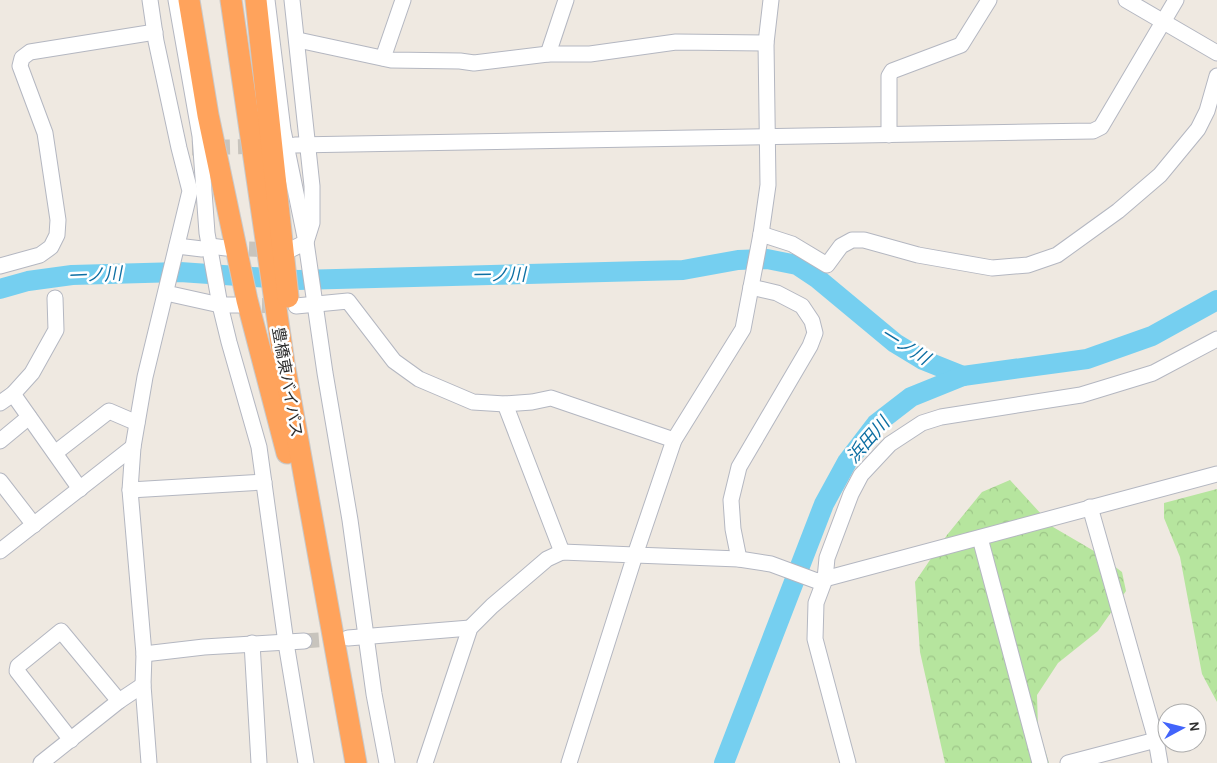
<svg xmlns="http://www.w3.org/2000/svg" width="1217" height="763" font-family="Karla,'Noto Sans JP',sans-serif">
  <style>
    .forest { fill: url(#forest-crowns) }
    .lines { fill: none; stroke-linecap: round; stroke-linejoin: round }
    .river { stroke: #75cff0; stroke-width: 20 }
    .minor-tunnel { stroke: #c8c4bd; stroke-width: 15; stroke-dasharray: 15 8; stroke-linecap: butt }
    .minor-casing { stroke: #b4b7c1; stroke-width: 17 }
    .highway-casing { stroke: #c9c9c9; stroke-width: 23 }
    .minor { stroke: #fff; stroke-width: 15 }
    .highway { stroke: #ffa35c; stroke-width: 21 }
    .labels { text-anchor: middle; stroke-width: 5; stroke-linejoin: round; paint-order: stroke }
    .street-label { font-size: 16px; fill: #2e2e2e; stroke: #fff }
    .water-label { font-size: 18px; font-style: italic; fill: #0d6fa3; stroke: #fff }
  </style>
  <defs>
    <pattern id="forest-crowns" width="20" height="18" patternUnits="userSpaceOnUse" patternTransform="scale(1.25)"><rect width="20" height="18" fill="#b6e59e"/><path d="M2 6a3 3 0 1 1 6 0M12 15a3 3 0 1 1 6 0" fill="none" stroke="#9dc588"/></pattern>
  </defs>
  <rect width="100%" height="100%" fill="#efe9e1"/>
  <g class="forest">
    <path d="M 1010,480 L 1053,527 L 1094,551 L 1122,572 L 1126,591 L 1098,631 L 1058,663 L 1037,695 L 1038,728 L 1049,763 L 945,763 L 920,652 L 915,582 L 947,535 L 982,492 Z"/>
    <path d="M 1217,489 L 1217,702 L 1202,674 L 1180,557 L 1164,518 L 1164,503 Z"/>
  </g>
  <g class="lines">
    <g class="river">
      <path d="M 0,289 L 28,281 L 72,275 L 180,272 L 298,280 L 683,270 L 738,260 L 767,259 L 797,265 L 818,279 L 895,343 L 923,360 L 963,376"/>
      <path d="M 724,763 L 824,504 L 847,462 L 876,424 L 911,397 L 963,376 L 1087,359 L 1152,336 L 1217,300"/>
    </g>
    <g class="minor-tunnel">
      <path d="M 192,148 L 261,146"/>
      <path d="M 226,248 L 276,250"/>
      <path d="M 239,305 L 285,306"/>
      <path d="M 304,641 L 344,638"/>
    </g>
    <g class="minor-casing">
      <g id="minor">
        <path d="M 176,0 L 200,136 L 207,233 L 220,305 L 229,342 L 259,447 L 286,643 L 306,763"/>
        <path d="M 267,0 L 283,130 L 306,242 L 325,373 L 350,520 L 374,694 L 387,763"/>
        <path d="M 771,0 L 766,43 L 768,185 L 761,234 L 743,329 L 674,440 L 635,555 L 739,559 L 771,564 L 817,581 L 1217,474"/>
        <path d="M 1126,0 L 1217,53"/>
        <path d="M 298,40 L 391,60 L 460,61 L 474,63 L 548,54 L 590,54 L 676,42 L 766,43"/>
        <path d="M 548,54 L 566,0"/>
        <path d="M 383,58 L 403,0"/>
        <path d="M 889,135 L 889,76 L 892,71 L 961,45 L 989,0"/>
        <path d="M 295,145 L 1093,131 L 1101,127 L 1176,0"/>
        <path d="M 761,234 L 792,244 L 827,265 L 841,246 L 852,240 L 864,240 L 918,255 L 992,268 L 1028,265 L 1057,255 L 1118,211 L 1160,175 L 1198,129 L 1207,111 L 1217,76"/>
        <path d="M 177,246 L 202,249 L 210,246 L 226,248"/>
        <path d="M 290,250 L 306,242 L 312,223 L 312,186 L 292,0"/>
        <path d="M 0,266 L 40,255 L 51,247 L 57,235 L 58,220 L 45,133 L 20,66 L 22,58 L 30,52 L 155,32"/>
        <path d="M 166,293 L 220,305 L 239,305"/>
        <path d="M 296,306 L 348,301 L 394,361 L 419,379 L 473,402 L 505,404 L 532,402 L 551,398 L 674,440"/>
        <path d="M 13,394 L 80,489"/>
        <path d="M 0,403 L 13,394 L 32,373 L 56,330 L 55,298"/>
        <path d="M 505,404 L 562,552"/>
        <path d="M 0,441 L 29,417"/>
        <path d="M 55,453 L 109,411 L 137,423"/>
        <path d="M 0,481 L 34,525"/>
        <path d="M 130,490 L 264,482"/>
        <path d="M 1090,507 L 1156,740 L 1160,763"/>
        <path d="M 980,538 L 1040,763"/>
        <path d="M 0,551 L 133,447"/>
        <path d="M 739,559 L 733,529 L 731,500 L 739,467 L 810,346 L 815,333 L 812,321 L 802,306 L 777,293 L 751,287"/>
        <path d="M 348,638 L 470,628"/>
        <path d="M 252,643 L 259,763"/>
        <path d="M 144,654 L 204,647 L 304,641"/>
        <path d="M 71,740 L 17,671 L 18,666 L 61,631 L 119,701"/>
        <path d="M 41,763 L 119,701 L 143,685"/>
        <path d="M 149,763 L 143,685 L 144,654 L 130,490 L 133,447 L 145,377 L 190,191 L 179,148 L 156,41 L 150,0"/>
        <path d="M 425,763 L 470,628 L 492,606 L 547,559 L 562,552 L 635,555 L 569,763"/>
        <path d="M 848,763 L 815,639 L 816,603 L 825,579 L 827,558 L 851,494 L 861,475 L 890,444 L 922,423 L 941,417 L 1081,395 L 1153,373 L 1217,339"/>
        <path d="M 1068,763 L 1156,740"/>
      </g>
    </g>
    <g class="highway-casing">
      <g id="highway">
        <path d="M 189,0 L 208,115 L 247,300 L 287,453"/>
        <path d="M 231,0 L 284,363 L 356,763"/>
        <path d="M 256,0 L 288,297"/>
      </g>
    </g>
    <use href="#minor" class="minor"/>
    <use href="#highway" class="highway"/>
  </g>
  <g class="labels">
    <g class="street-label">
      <text transform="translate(288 382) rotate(80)" y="6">豊橋東バイパス</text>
    </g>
    <g class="water-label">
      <text transform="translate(95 275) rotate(-3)" y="6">一ノ川</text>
      <text transform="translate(499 275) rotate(-1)" y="6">一ノ川</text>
      <text transform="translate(905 346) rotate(32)" y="6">一ノ川</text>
      <text transform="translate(868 440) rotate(-49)" y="6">浜田川</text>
    </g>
  </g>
  <g transform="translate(1182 728) rotate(83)"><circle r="24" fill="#ffffff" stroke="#ababab"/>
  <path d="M0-4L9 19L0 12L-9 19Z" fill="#4264fb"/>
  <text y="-8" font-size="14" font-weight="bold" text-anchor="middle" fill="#2e2e2e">N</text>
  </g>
</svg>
